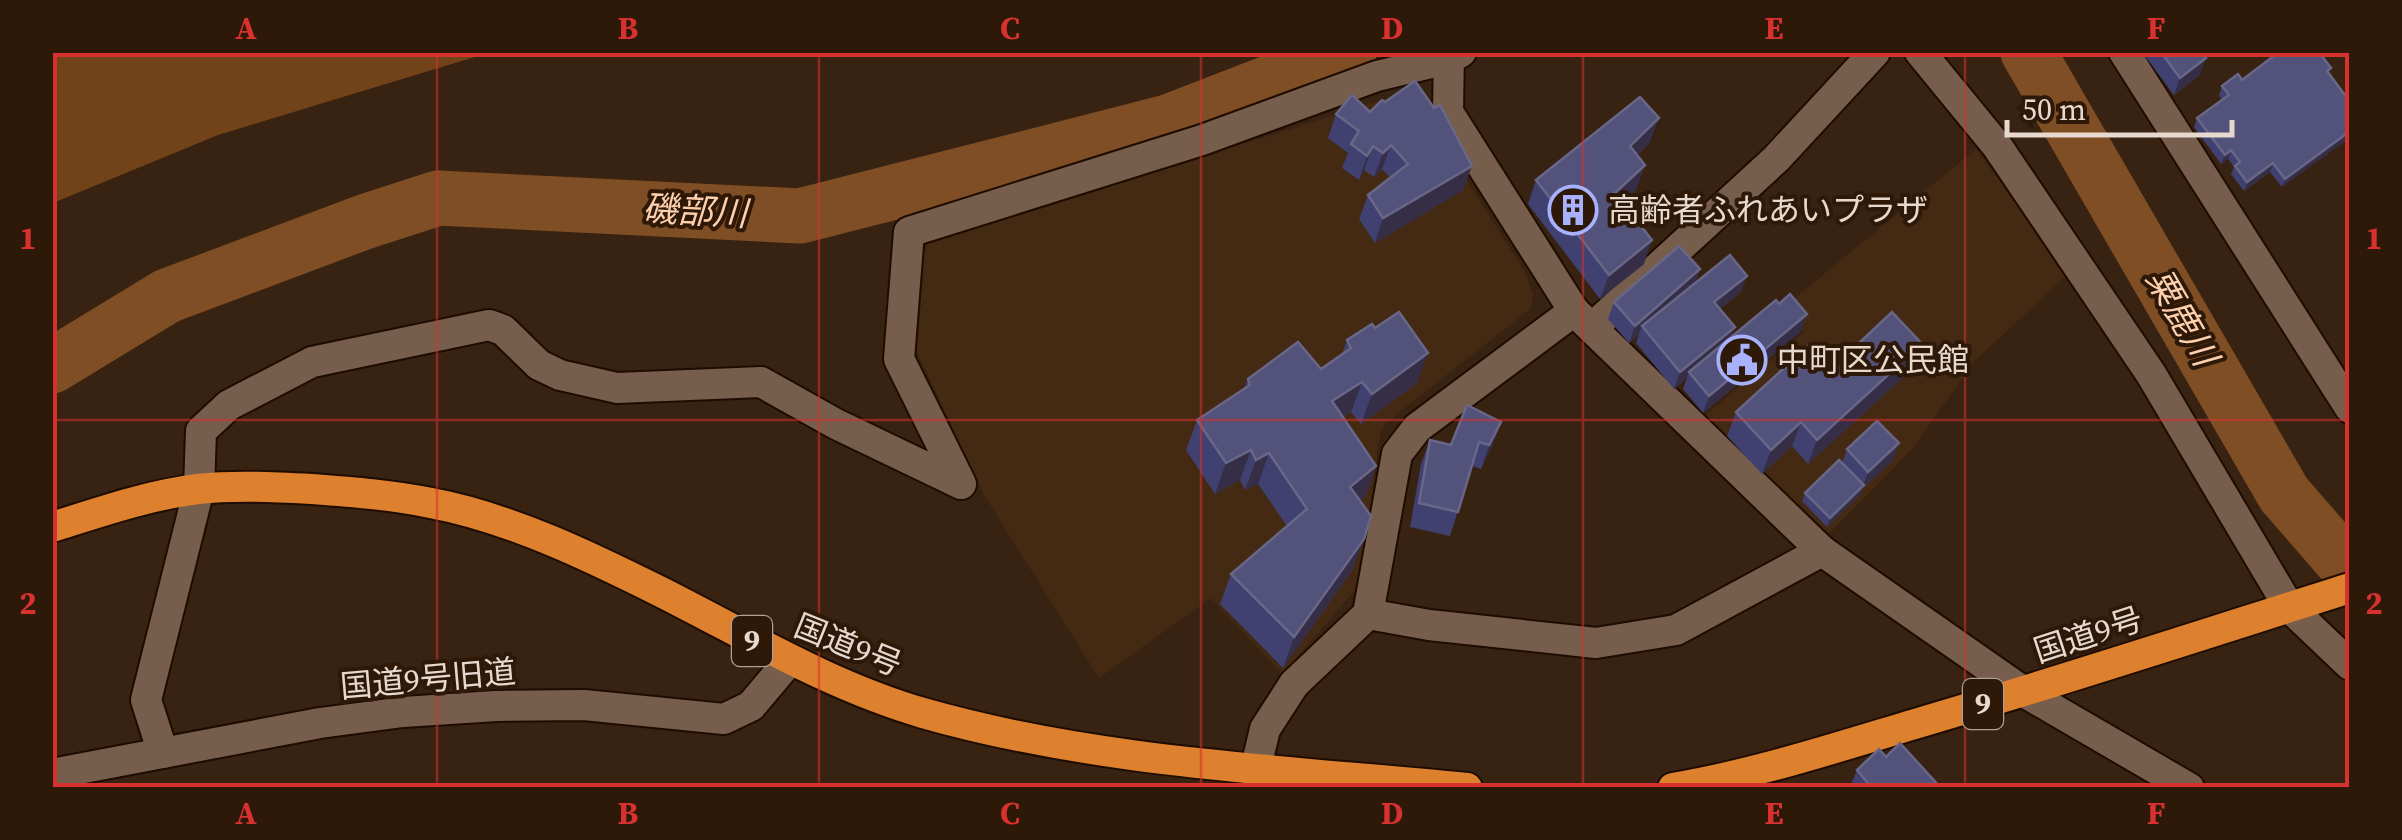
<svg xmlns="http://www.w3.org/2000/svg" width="2402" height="840" font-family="'Source Serif 4','Noto Sans JP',serif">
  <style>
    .built { fill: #442913 }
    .forest { fill: #724219 }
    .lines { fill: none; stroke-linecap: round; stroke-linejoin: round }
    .river { stroke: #7f4e25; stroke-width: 55 }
    .minor-casing { stroke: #1f0c00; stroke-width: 34 }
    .highway-casing { stroke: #1f0c00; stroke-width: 34 }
    .minor { stroke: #775e4c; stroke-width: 30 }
    .highway { stroke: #dd812e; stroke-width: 30 }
    .wall { fill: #404170 }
    .shaded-wall { fill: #352e46 }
    .building { fill: #52527a; stroke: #696788; stroke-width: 2.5 }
    .grid { fill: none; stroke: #d73130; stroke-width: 2.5; stroke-opacity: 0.55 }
    .labels { text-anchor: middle; stroke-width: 8; stroke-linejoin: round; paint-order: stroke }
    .shield { fill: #2e1909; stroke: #b09f94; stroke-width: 2.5 }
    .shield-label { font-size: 30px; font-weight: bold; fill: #e8d9cf }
    .poi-label { font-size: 32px; fill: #e8d9cf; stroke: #2e1909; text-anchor: start }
    .street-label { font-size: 32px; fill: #e8d9cf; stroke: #2e1909 }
    .water-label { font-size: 35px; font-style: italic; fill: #fecfad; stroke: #2e1909 }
    .neatline { fill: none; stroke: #d73130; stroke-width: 4 }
    .grid-label { font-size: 32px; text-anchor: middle; font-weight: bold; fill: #d73130 }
  </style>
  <rect width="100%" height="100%" fill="#382312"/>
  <g class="built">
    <path d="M 1410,91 L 1525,272 L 1533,296 L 1530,309 L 1387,422 L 1380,434 L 1361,578 L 1355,590 L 1283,674 L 1211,598 L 1099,678 L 984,495 L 917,352 L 924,254 L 928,244 Z"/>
    <path d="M 1976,149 L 2068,274 L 1973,363 L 1914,447 L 1825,538 L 1697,422 L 1804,332 L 1784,307 Z"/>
  </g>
  <path class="forest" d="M 53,52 L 488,52 L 488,53 L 218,135 L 53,203 Z"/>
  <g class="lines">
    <g class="river">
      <path d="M 2028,52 L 2284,494 L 2350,570"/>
      <path d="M 52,366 L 167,296 L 364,222 L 438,198 L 800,216 L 1168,122 L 1349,52"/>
    </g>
    <g class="minor-casing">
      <g id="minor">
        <path d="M 1449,52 L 1448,112 L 1574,311 L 1822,551 L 2024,692 L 2189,788"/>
        <path d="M 1920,52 L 1997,146 L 2151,374 L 2289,607 L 2350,665"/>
        <path d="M 2124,52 L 2350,408"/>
        <path d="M 1592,328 L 1776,159 L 1875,52"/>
        <path d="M 1368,614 L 1429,625 L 1596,643 L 1676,630 L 1822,551"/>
        <path d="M 163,753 L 146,700 L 199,489 L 201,431 L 229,405 L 312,362 L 489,325 L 503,330 L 539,365 L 560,375 L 617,388 L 761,382 L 836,424 L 961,484 L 899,359 L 909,232 L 1202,140 L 1377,76 L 1448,59 L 1461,52"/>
        <path d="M 52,774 L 320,723 L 403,712 L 496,706 L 584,705 L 724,719 L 751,706 L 789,661"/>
        <path d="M 1259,788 L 1256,767 L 1265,729 L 1294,684 L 1368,614 L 1397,454 L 1417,428 L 1574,311"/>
      </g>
    </g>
    <g class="highway-casing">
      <g id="highway">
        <path d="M 52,527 C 100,512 149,495 198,489 C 235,485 275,487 312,489 C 352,492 392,495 431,503 C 511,518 591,557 663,593 C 748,636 830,686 923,713 C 1098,763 1286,770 1467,788"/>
        <path d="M 1673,788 C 1755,774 1835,748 1915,724 C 2061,681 2205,634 2350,588"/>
      </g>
    </g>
    <use href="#minor" class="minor"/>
    <use href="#highway" class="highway"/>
  </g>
  <g class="wall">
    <path d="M 2142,52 L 2201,52 L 2200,75 L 2174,95 Z"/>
    <path d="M 2331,68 L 2282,187 L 2270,172 L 2244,191 L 2231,174 L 2234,167 L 2228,159 L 2221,164 L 2194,127 L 2197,118 L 2222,100 L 2219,95 L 2222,86 L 2242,80 Z"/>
    <path d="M 1370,112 L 1463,190 L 1375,243 L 1359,219 L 1368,195 L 1390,177 L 1382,169 L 1374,177 L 1364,170 L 1359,180 L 1342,168 L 1348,153 L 1328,138 L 1336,114 Z"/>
    <path d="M 1650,142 L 1637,155 L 1645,165 L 1636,189 L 1623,202 L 1644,264 L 1600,299 L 1528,204 L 1536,180 Z"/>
    <path d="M 1700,269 L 1695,283 L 1741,292 L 1720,309 L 1731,337 L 1801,331 L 1703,413 L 1683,389 L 1687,378 L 1674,389 L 1636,343 L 1639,334 L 1629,343 L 1608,319 L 1614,302 Z"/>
    <path d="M 1347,340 L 1417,383 L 1361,424 L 1351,412 L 1343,417 L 1376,466 L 1365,497 L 1360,501 L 1353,569 L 1283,668 L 1220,604 L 1231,574 L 1287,526 L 1258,484 L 1245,490 L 1240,480 L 1215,494 L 1186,450 L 1197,420 L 1244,389 L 1248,379 L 1321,369 L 1342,354 Z"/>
    <path d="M 1855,347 L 1913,368 L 1808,464 L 1792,446 L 1762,474 L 1727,436 L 1736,412 L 1833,374 L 1850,359 Z"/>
    <path d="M 1501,422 L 1492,446 L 1481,469 L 1472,466 L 1450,536 L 1410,527 L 1421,464 L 1430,440 L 1451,445 Z"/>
    <path d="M 1847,449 L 1893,460 L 1863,488 L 1861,494 L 1827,527 L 1802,501 L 1805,493 L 1842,463 Z"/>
    <path d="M 1886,757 L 1939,788 L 1850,787 L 1857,770 Z"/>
  </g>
  <g class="shaded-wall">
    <path d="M 2206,58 L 2200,75 L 2174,95 L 2180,78 Z"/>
    <path d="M 1659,118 L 1650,142 L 1621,171 L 1630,146 Z"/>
    <path d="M 2350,131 L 2350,138 L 2282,187 L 2285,179 Z"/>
    <path d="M 1391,145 L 1382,169 L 1374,177 L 1383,153 Z"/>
    <path d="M 1373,146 L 1364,170 L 1359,180 L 1367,156 Z"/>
    <path d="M 2231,150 L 2228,159 L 2221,164 L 2225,155 Z"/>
    <path d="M 2273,163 L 2270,172 L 2244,191 L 2247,182 Z"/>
    <path d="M 1645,165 L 1636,189 L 1607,217 L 1615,193 Z"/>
    <path d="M 1472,166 L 1463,190 L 1375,243 L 1383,218 Z"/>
    <path d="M 1652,240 L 1644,264 L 1600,299 L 1609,275 Z"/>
    <path d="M 1700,269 L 1694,286 L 1642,326 L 1639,334 L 1629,343 L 1635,326 Z"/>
    <path d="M 1747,276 L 1741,292 L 1708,319 L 1714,302 Z"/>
    <path d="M 1807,314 L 1801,331 L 1703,413 L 1709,396 Z"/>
    <path d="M 1735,327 L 1729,344 L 1689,372 L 1687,378 L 1674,389 L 1680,372 Z"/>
    <path d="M 1922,344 L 1913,368 L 1808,464 L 1817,440 Z"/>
    <path d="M 1428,353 L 1417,383 L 1361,424 L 1372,394 Z"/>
    <path d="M 1362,382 L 1351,412 L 1321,431 L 1332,401 Z"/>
    <path d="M 1501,422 L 1492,446 L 1481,469 L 1489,445 Z"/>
    <path d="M 1801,422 L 1792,446 L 1762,474 L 1771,450 Z"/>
    <path d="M 1899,443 L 1893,460 L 1863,488 L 1861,494 L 1827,527 L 1830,518 L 1863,486 L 1868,472 Z"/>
    <path d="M 1251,450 L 1240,480 L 1215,494 L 1226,463 Z"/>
    <path d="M 1269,453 L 1258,484 L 1245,490 L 1256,460 Z"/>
    <path d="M 1376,466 L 1365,497 L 1340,517 L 1350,487 Z"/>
    <path d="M 1364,539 L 1353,569 L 1283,668 L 1294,637 Z"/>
  </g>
  <g class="building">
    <path d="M 2161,52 L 2201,52 L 2206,58 L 2180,78 Z"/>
    <path d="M 2279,52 L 2319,52 L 2331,68 L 2327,71 L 2350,102 L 2350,131 L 2285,179 L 2273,163 L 2247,182 L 2235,166 L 2240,162 L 2231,150 L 2225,155 L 2197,118 L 2229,95 L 2222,86 L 2238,74 L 2242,80 Z"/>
    <path d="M 1415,81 L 1434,108 L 1440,105 L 1472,166 L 1383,218 L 1368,195 L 1408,164 L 1391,145 L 1383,153 L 1373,146 L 1367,156 L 1351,144 L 1359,131 L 1336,114 L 1352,95 L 1370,112 L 1382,100 L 1385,102 Z"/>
    <path d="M 1640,97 L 1659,118 L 1630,146 L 1645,165 L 1615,193 L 1652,240 L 1609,275 L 1536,180 Z"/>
    <path d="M 1679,246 L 1700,269 L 1635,326 L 1614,302 Z"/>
    <path d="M 1730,255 L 1747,276 L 1714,302 L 1735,327 L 1680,372 L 1642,326 Z"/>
    <path d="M 1790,294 L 1807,314 L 1709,396 L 1689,372 L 1776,300 L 1779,304 Z"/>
    <path d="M 1399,312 L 1428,353 L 1372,394 L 1362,382 L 1332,401 L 1376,466 L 1350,487 L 1371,516 L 1364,539 L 1294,637 L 1231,574 L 1307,509 L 1269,453 L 1256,460 L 1251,450 L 1226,463 L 1197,420 L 1250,385 L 1248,379 L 1298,342 L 1321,369 L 1351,348 L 1347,340 L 1372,324 L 1375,328 Z"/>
    <path d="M 1892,312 L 1922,344 L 1817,440 L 1801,422 L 1771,450 L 1736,412 L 1808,346 L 1833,374 L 1858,351 L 1855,347 Z"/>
    <path d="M 1467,405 L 1501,422 L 1489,445 L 1479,442 L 1458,512 L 1419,503 L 1430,440 L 1451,445 Z"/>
    <path d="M 1877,421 L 1899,443 L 1868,472 L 1847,449 Z"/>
    <path d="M 1839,460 L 1864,485 L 1830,518 L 1805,493 Z"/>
    <path d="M 1900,743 L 1939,786 L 1938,788 L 1872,788 L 1857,770 L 1879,749 L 1886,757 Z"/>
  </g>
  <path class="grid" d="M 437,52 L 437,788M 819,52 L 819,788M 1201,52 L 1201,788M 1583,52 L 1583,788M 1965,52 L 1965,788M 52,420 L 2350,420"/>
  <defs>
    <g id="building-ring" transform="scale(2.5)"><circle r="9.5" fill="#2e1909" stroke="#a7b1fc" stroke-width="1.5"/><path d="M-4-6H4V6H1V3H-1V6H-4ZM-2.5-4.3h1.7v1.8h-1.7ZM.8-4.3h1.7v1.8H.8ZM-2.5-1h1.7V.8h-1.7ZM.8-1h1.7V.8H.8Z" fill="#a7b1fc"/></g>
    <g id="civic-ring" transform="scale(2.5)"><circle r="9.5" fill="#2e1909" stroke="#a7b1fc" stroke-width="1.5"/><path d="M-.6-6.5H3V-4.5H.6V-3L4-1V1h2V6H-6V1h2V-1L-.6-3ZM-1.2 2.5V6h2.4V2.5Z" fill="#a7b1fc"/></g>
  </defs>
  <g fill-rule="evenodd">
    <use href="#building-ring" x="1573" y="210"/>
    <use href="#civic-ring" x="1742" y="360"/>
  </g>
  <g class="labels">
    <g class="shield">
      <rect x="732" y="616" width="40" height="50" rx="8"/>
      <rect x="1963" y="679" width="40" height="50" rx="8"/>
    </g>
    <g class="shield-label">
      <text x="752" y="651">9</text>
      <text x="1983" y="714">9</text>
    </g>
    <g class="poi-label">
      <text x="1608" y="221">高齢者ふれあいプラザ</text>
      <text x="1777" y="371">中町区公民館</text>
    </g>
    <g class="street-label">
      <text transform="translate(2088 635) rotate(-18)" y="11">国道9号</text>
      <text transform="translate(848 645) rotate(22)" y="11">国道9号</text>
      <text transform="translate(428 679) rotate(-5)" y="11">国道9号旧道</text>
    </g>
    <g class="water-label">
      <text transform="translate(695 211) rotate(3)" y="12">磯部川</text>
      <text transform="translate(2182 317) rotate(60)" y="12">粟鹿川</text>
    </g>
  </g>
  <rect width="2402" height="840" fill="none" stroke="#2e1909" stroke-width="110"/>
  <path d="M2007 120v15h225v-15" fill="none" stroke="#e8d9cf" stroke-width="5"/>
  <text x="2022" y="120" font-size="30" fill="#e8d9cf" stroke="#2e1909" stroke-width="8" paint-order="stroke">50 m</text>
  <rect x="55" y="55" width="2292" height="730" class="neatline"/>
  <g class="grid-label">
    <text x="246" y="39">A</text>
    <text x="628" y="39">B</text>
    <text x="1010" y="39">C</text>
    <text x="1392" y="39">D</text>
    <text x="1774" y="39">E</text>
    <text x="2156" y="39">F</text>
    <text x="28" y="249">1</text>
    <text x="2374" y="249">1</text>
    <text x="28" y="614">2</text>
    <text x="2374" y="614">2</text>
    <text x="246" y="824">A</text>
    <text x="628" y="824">B</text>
    <text x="1010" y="824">C</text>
    <text x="1392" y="824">D</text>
    <text x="1774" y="824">E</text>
    <text x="2156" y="824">F</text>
  </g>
</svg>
